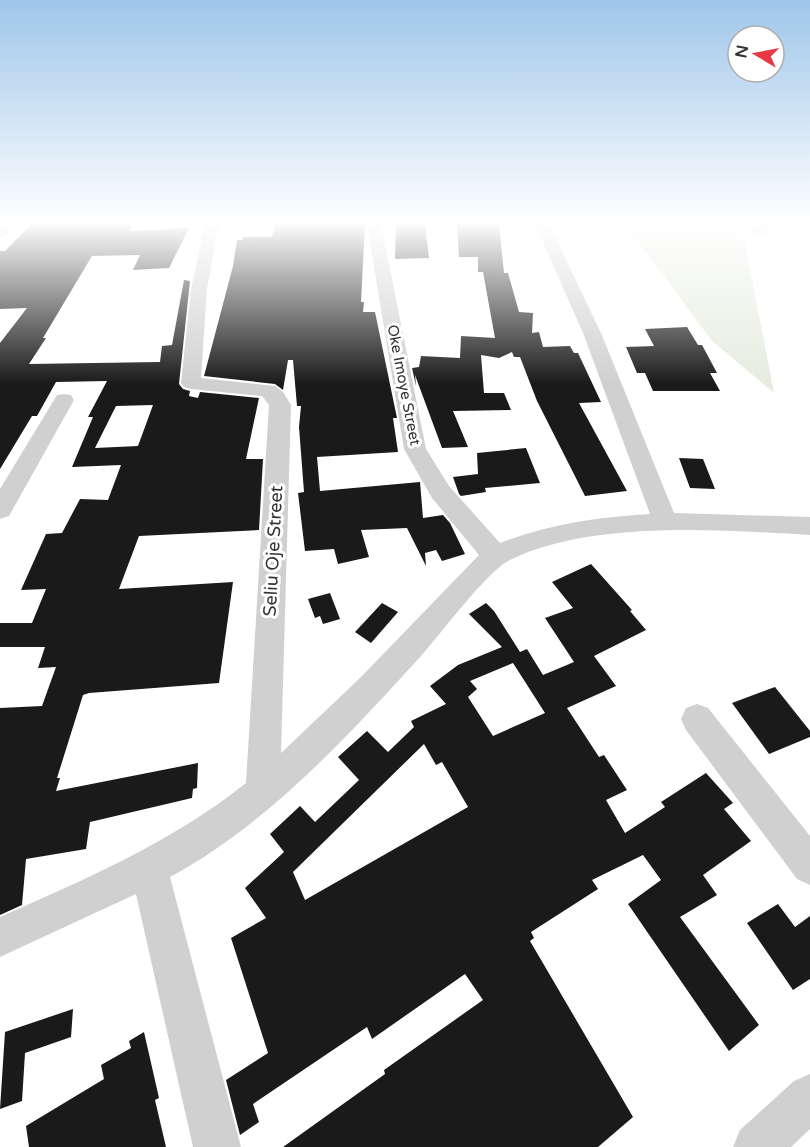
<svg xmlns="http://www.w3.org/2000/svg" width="810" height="1147" font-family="'Varela Round',sans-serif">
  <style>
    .green { fill: #e6ecdf }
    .building { fill: #1a1a1a; fill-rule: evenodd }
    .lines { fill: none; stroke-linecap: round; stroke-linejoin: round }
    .minor { fill: #d0d0d0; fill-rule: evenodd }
    .labels { text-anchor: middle; stroke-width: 6; stroke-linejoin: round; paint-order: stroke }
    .far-street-label { font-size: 15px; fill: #333; stroke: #fff }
    .street-label { font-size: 18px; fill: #333; stroke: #fff }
  </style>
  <rect width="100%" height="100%" fill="#fff"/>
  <path class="green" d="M 625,224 L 726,224 L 745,242 L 774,393 L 712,341 Z"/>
  <g class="building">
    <path d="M 32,224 L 133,224 L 129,231 L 189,228 L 169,268 L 133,270 L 140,255 L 92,256 L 43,338 L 46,338 L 29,364 L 160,362 L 162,346 L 172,345 L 184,280 L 190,281 L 179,384 L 183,389 L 190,391 L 189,396 L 198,398 L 200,392 L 259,398 L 246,459 L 263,459 L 259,530 L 139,536 L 119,589 L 233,582 L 219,683 L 89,693 L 83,695 L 57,778 L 60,778 L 56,791 L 198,763 L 197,788 L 193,789 L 192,798 L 90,822 L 86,849 L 26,859 L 22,905 L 0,915 L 0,708 L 42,706 L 56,667 L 38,668 L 45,647 L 0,647 L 0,623 L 32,623 L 46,589 L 21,590 L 46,534 L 62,533 L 80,499 L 108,500 L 121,465 L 72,467 L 93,417 L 88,417 L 107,381 L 56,382 L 37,416 L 32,416 L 0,469 L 0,343 L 27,308 L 0,309 L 0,251 L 5,251 ZM 153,405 L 138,446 L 95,448 L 116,406 Z"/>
    <path d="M 275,224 L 365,224 L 361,302 L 364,302 L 363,312 L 375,312 L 397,418 L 393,418 L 398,452 L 317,457 L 320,491 L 420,482 L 423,518 L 443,515 L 450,523 L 465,554 L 442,561 L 436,550 L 425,553 L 426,566 L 407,528 L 361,530 L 369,557 L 338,564 L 334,549 L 305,551 L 298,493 L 304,492 L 299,427 L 301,406 L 297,406 L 293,360 L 288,360 L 283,390 L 275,384 L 204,376 L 233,266 L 237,240 L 242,240 L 243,237 L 272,237 Z"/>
    <path d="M 396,224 L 425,224 L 429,258 L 395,259 Z"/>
    <path d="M 457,224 L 499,224 L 504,273 L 508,273 L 519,312 L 533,313 L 532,333 L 539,332 L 543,347 L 570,346 L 574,353 L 578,353 L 601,402 L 579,403 L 627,491 L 585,496 L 537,401 L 520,357 L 514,357 L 512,352 L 499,358 L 481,355 L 484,393 L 504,393 L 511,410 L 453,411 L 468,447 L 442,448 L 415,375 L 416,386 L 412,368 L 419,367 L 421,356 L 460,358 L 461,336 L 495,338 L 483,272 L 478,272 L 478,257 L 459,257 Z"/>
    <path d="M 687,327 L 698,345 L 702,345 L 717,373 L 710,373 L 720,391 L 653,391 L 645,373 L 637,373 L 626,347 L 654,346 L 645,329 Z"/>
    <path d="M 526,448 L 540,483 L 485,488 L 486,492 L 461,496 L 459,494 L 453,477 L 478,474 L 477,453 Z"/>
    <path d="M 679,458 L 703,459 L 715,489 L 690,488 Z"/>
    <path d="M 591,564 L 632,610 L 630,611 L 646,630 L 594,656 L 616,686 L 567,708 L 599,757 L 604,755 L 627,790 L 606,800 L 625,833 L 665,807 L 661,802 L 706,773 L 733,803 L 724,809 L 751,841 L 703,875 L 717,895 L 680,917 L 759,1025 L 729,1051 L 628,904 L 661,880 L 643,855 L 592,880 L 598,889 L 531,932 L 534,938 L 530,941 L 633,1117 L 598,1147 L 283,1147 L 385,1074 L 384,1070 L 483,1000 L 465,974 L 372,1039 L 367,1027 L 253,1104 L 259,1122 L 240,1135 L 226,1080 L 268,1053 L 231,938 L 266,918 L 245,888 L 284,852 L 270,834 L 300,806 L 315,822 L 359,780 L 338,757 L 367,731 L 388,752 L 414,727 L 411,721 L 446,704 L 430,686 L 458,665 L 502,647 L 469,614 L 486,603 L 494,611 L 520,652 L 527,649 L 543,675 L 574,662 L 545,618 L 573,608 L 552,582 ZM 513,663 L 545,713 L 493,736 L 468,697 L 477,689 L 470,681 ZM 424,744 L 436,765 L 442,762 L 468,807 L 305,900 L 293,872 Z"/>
    <path d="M 330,593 L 340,619 L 323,624 L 320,616 L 315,618 L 308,599 Z"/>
    <path d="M 382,603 L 398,612 L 371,643 L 355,632 Z"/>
    <path d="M 775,687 L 810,731 L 810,737 L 769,754 L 732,703 Z"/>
    <path d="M 778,904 L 795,927 L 810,916 L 810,979 L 793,990 L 747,923 Z"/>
    <path d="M 73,1009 L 71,1037 L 25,1053 L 22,1101 L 0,1109 L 5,1032 Z"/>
    <path d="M 144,1032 L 159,1098 L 155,1100 L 166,1147 L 29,1147 L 26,1126 L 104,1079 L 101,1065 L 131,1048 L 129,1041 Z"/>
  </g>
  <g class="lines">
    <g class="minor">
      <path d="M 2,224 L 17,224 L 5,236 L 0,238 Z"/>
      <path d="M 205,224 L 219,224 L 207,289 L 201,378 L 275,386 L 283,392 L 291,405 L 281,753 L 360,678 L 479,555 L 432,498 L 404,449 L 367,224 L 381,224 L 426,449 L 449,486 L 500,543 C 549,524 598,517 650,514 L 583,333 L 535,224 L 549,224 L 601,333 L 674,513 L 810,517 L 810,535 C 721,530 592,520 510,560 C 486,572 441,634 421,656 C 345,739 269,823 170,877 L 241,1147 L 193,1147 L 136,894 L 0,957 L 0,917 C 86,879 172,842 246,783 L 269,405 L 262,396 L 191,389 L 184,387 L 181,383 L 191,289 Z"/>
      <path d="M 754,224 L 768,224 L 765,235 L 755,235 L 753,232 Z"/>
      <path d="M 64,394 L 71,395 L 74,400 L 9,516 L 0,519 L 0,489 L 54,400 L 57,395 Z"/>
      <path d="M 697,704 L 708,708 L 810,836 L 810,885 L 797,879 L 686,730 L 681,719 L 686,708 Z"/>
      <path d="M 810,1074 L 810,1129 L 791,1147 L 733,1147 L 740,1130 L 794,1081 Z"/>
    </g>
  </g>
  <linearGradient id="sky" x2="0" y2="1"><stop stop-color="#9ec6ea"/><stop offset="0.58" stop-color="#fff"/><stop offset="1" stop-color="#fff" stop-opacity="0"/></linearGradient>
  <rect width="810" height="384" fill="url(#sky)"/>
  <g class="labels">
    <g class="far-street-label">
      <text transform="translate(404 385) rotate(79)" y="5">Oke Imoye Street</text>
    </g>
    <g class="street-label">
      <text transform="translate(273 551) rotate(-87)" y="6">Seliu Oje Street</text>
    </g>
  </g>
  <g transform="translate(756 54) rotate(280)"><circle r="28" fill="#ffffff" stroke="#adadad" stroke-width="1.5"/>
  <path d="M0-4.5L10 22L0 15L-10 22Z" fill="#e63946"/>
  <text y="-9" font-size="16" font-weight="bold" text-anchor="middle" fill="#333333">N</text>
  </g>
</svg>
